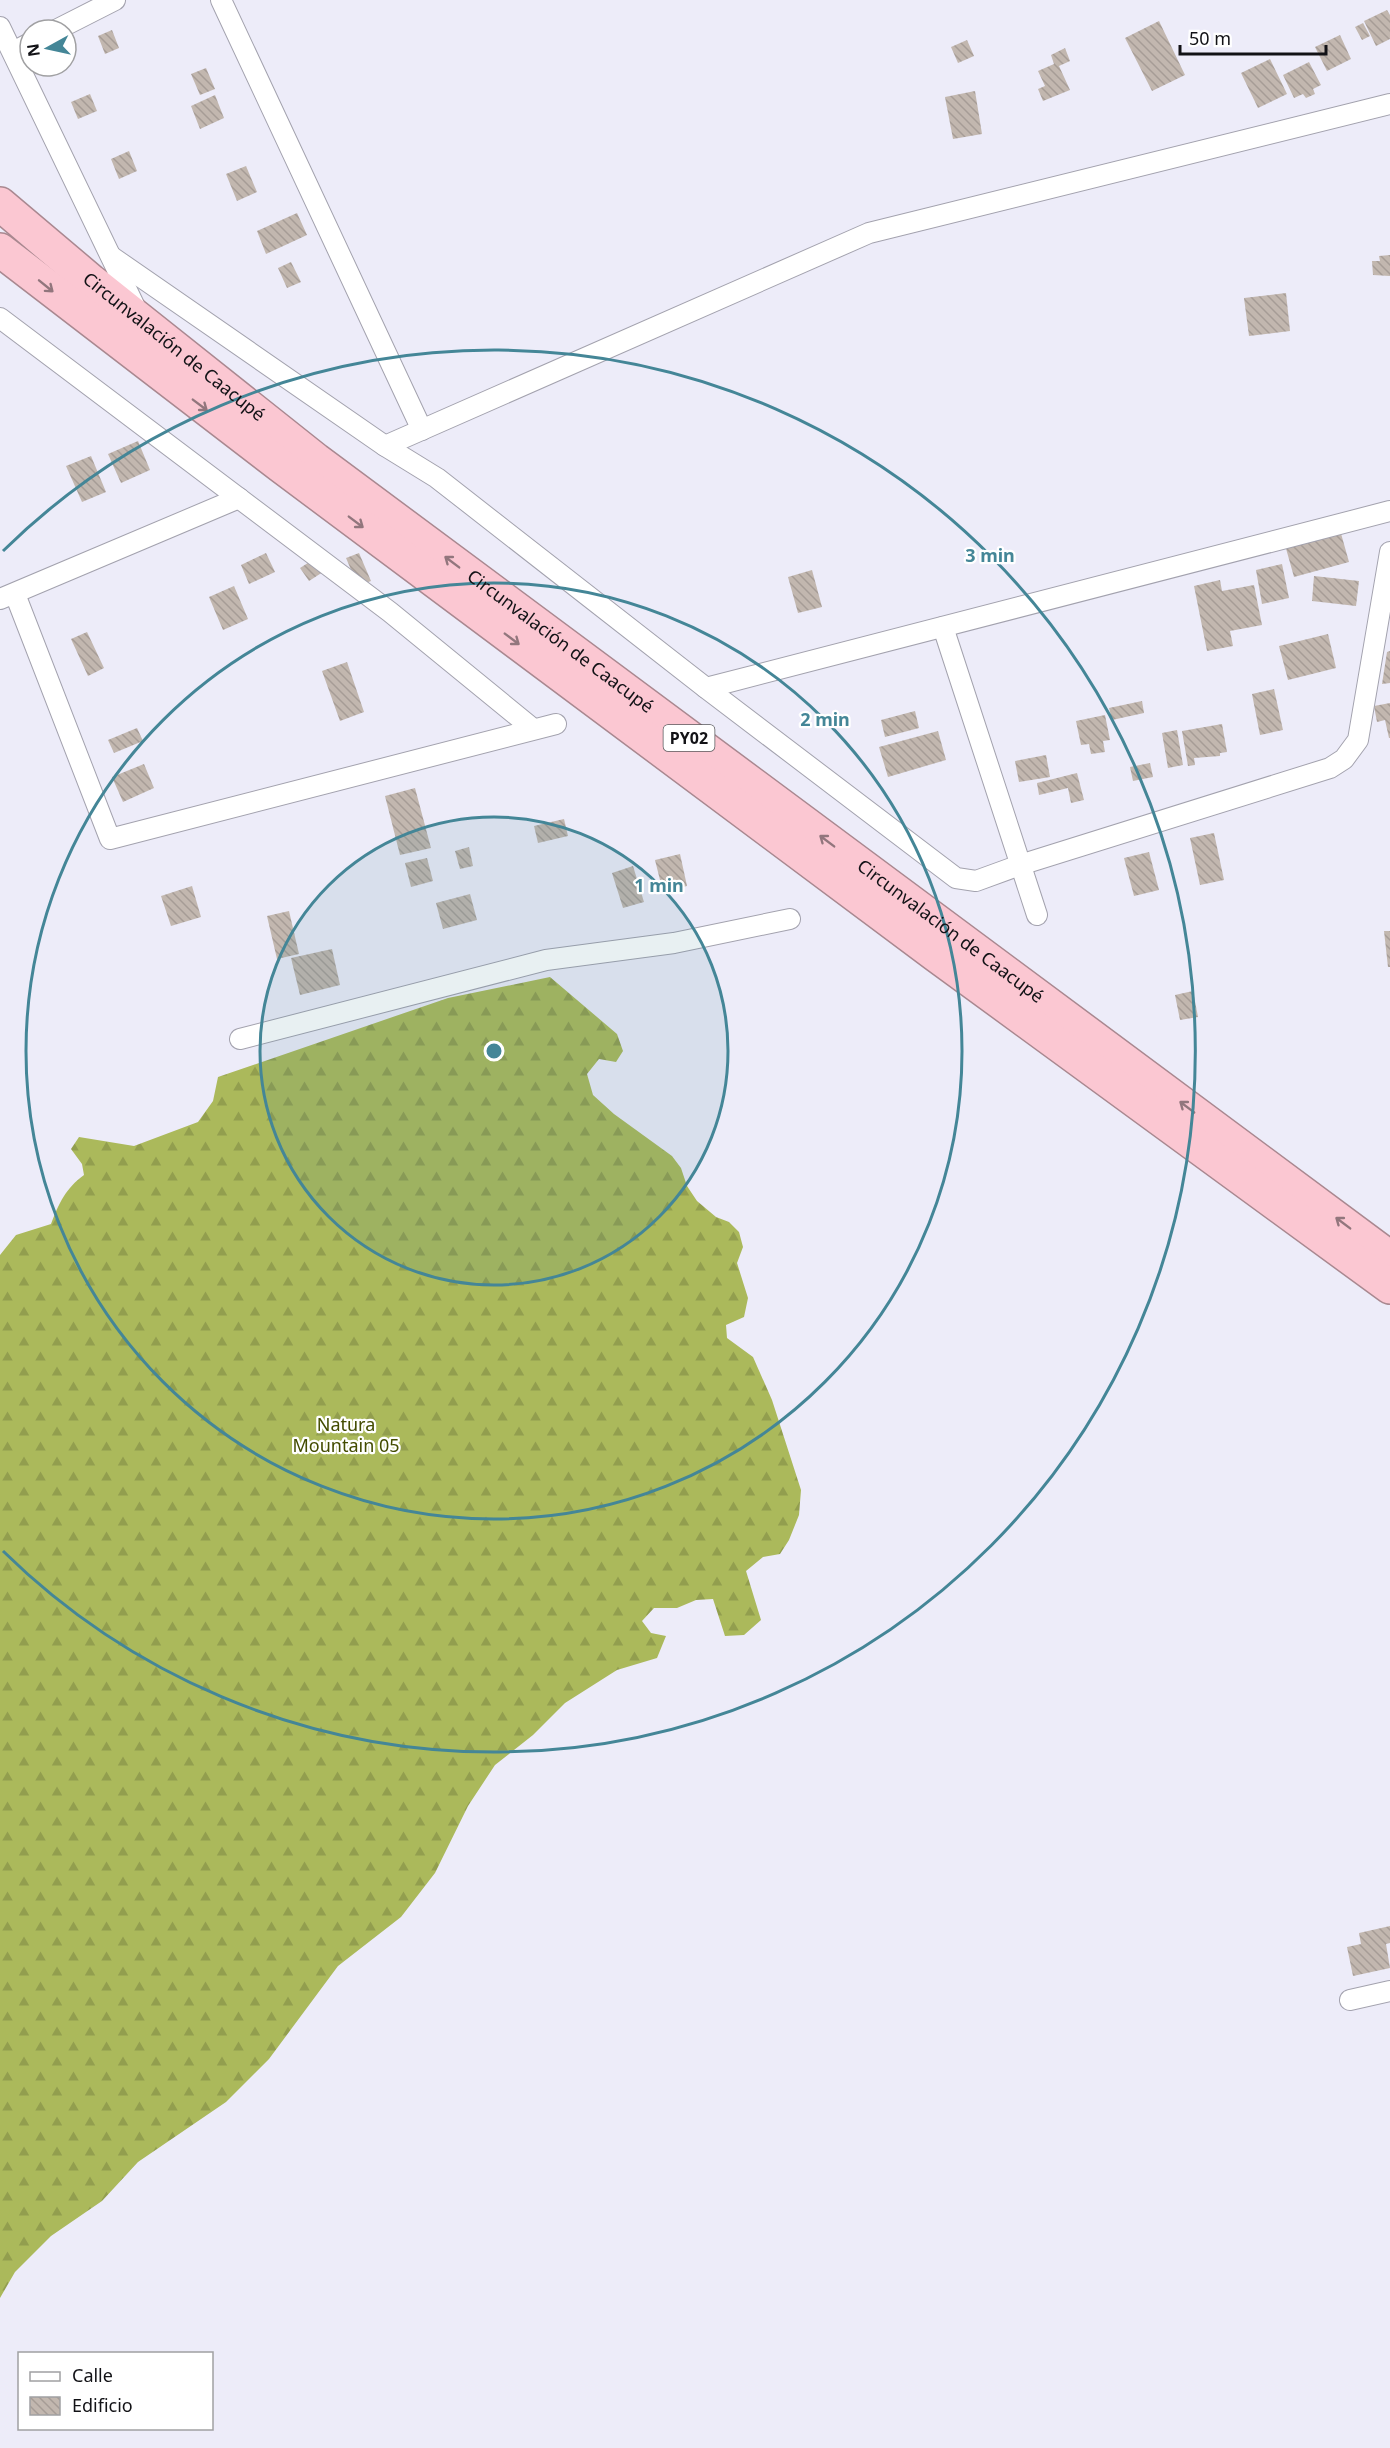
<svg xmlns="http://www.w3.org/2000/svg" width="1390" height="2448" font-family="'Noto Sans',sans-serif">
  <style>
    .forest { fill: url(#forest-firs) }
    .building { fill: url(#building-back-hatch) }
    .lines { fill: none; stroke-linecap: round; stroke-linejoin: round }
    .street-casing { stroke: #a3a2ae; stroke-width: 22 }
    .highway-casing { stroke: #a98890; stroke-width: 36 }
    .street { stroke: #fff; stroke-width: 20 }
    .highway { stroke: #fbc7d2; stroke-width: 33 }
    .oneway { stroke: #92767d }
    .ring { fill: none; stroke: #448697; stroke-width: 3 }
    .labels { text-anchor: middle; stroke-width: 4.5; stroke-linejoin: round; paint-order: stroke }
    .shield { fill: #fff; stroke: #59595c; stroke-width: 1.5 }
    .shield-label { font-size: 16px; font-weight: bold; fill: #121216 }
    .street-label { font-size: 18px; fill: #121216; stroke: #fff }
    .park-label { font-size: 18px; fill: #434c00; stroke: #fff }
    .centre { fill: #448697; stroke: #fff; stroke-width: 3 }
    .ring-label { font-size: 18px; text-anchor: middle; font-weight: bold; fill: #448697; stroke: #fff; stroke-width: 4.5; stroke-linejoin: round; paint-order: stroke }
  </style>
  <defs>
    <pattern id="forest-firs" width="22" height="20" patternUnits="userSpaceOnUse" patternTransform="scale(1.5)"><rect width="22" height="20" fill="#abb95b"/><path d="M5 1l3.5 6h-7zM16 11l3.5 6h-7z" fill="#929e4e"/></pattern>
    <pattern id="building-back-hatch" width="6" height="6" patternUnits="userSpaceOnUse" patternTransform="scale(1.5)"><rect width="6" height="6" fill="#c2b7af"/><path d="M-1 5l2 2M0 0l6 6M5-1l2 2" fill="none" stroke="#a69c96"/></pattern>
  </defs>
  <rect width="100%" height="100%" fill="#edecf9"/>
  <path class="forest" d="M 550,977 L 617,1034 L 623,1051 L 616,1062 L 599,1059 L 587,1074 L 593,1095 L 614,1114 L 672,1156 L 681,1168 L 687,1186 L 697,1201 L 716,1217 L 729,1222 L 739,1232 L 743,1247 L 737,1263 L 748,1298 L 744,1317 L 726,1325 L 727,1338 L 753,1357 L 772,1400 L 801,1490 L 799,1515 L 789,1540 L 780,1554 L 763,1557 L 746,1571 L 761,1620 L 744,1635 L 725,1636 L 713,1599 L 696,1600 L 677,1608 L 654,1608 L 642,1621 L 651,1633 L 666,1636 L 657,1658 L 617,1670 L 565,1703 L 533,1735 L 495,1765 L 468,1806 L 435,1873 L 401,1917 L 338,1966 L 269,2059 L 226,2102 L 138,2162 L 102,2201 L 51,2236 L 15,2272 L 0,2298 L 0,1255 L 16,1235 L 51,1224 C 59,1203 66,1188 84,1175 L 82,1164 L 71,1149 L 79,1137 L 134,1146 L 198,1122 L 213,1101 L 218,1077 L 448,998 Z"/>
  <g class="building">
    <path d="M 1387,10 L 1390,15 L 1390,39 L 1376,46 L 1364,21 Z"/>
    <path d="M 1159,21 L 1185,75 L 1152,91 L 1125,38 Z"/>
    <path d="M 1363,23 L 1370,36 L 1362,40 L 1355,27 Z"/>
    <path d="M 112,30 L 119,48 L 105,54 L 98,36 Z"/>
    <path d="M 1340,35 L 1351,59 L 1327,71 L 1315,47 Z"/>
    <path d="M 967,40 L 974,56 L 958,63 L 951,47 Z"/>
    <path d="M 1065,48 L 1070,61 L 1059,66 L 1070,90 L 1043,101 L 1038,89 L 1045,86 L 1038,71 L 1054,64 L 1051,55 Z"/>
    <path d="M 1270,59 L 1287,94 L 1258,108 L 1241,73 Z"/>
    <path d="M 1309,62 L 1321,85 L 1313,89 L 1315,94 L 1306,98 L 1303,94 L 1294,98 L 1283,75 Z"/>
    <path d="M 206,68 L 215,89 L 200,95 L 191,74 Z"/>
    <path d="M 975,91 L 982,134 L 953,139 L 945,97 Z"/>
    <path d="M 90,94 L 97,111 L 78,119 L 71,102 Z"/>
    <path d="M 215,95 L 224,118 L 200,129 L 191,106 Z"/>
    <path d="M 129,151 L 137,171 L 119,179 L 111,159 Z"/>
    <path d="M 246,166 L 257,192 L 237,201 L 226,174 Z"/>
    <path d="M 297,213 L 307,235 L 266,254 L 257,231 Z"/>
    <path d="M 1390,255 L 1390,276 L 1373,275 L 1372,261 L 1380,261 L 1379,256 Z"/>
    <path d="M 291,262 L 301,282 L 287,288 L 278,268 Z"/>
    <path d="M 1286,293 L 1290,331 L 1249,336 L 1244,298 Z"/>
    <path d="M 138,441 L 150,470 L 121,483 L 108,454 Z"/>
    <path d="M 91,456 L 106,492 L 82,502 L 66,466 Z"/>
    <path d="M 1340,530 L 1349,562 L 1294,577 L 1285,545 Z"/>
    <path d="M 266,553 L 275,572 L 249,584 L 241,565 Z"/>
    <path d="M 359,553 L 371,581 L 358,586 L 346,558 Z"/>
    <path d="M 314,559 L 323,572 L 309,581 L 300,568 Z"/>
    <path d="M 1282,564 L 1289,598 L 1262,604 L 1256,570 Z"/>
    <path d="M 812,570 L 822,607 L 798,613 L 788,577 Z"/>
    <path d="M 1314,576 L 1359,581 L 1356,606 L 1312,601 Z"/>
    <path d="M 1220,580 L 1222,591 L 1254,585 L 1262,625 L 1230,631 L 1233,646 L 1207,651 L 1194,586 Z"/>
    <path d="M 234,586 L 248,619 L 223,630 L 209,597 Z"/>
    <path d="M 87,632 L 104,668 L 88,676 L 71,639 Z"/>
    <path d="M 1328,634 L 1336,668 L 1288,680 L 1279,646 Z"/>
    <path d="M 1390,651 L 1390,683 L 1382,684 L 1387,652 Z"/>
    <path d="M 347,662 L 364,712 L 340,721 L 322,671 Z"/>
    <path d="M 1274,689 L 1283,730 L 1260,735 L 1252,694 Z"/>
    <path d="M 1142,701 L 1144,713 L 1112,720 L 1109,708 Z"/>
    <path d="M 1390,703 L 1390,738 L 1389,738 L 1385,720 L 1377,722 L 1374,706 Z"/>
    <path d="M 915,711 L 919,728 L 885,737 L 881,720 Z"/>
    <path d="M 1105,715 L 1110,740 L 1103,741 L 1105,752 L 1091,754 L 1089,744 L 1081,745 L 1076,721 Z"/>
    <path d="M 1222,724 L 1227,752 L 1220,753 L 1220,756 L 1194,758 L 1195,765 L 1188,766 L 1182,731 Z"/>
    <path d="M 137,728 L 143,741 L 114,753 L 108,740 Z"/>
    <path d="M 1177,730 L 1183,765 L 1168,768 L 1162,733 Z"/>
    <path d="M 938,731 L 946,760 L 888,777 L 879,747 Z"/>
    <path d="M 1046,755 L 1050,777 L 1019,782 L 1015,761 Z"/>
    <path d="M 1150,763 L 1153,777 L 1133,781 L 1130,767 Z"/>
    <path d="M 144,764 L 154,788 L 123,802 L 112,777 Z"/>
    <path d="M 1077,773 L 1084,800 L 1071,803 L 1068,788 L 1039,795 L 1037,783 Z"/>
    <path d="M 415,788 L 431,848 L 400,855 L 385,796 Z"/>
    <path d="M 564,819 L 568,836 L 538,843 L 534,826 Z"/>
    <path d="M 1214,833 L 1224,880 L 1200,885 L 1190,838 Z"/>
    <path d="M 469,847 L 473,866 L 460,869 L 455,851 Z"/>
    <path d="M 1149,852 L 1159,890 L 1134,896 L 1124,858 Z"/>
    <path d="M 680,854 L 687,886 L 663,892 L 655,860 Z"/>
    <path d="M 427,858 L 433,881 L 411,887 L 405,863 Z"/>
    <path d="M 633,866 L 644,902 L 623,908 L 612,873 Z"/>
    <path d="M 192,886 L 201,917 L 171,926 L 161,896 Z"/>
    <path d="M 470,894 L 477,920 L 443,929 L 436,903 Z"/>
    <path d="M 289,911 L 299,954 L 277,959 L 267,916 Z"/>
    <path d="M 1384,931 L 1390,931 L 1390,967 L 1388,967 Z"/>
    <path d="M 332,949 L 340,985 L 300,995 L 291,958 Z"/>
    <path d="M 1193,991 L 1198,1017 L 1180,1020 L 1175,995 Z"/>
    <path d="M 1390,1926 L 1390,1943 L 1386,1944 L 1390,1968 L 1353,1976 L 1347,1947 L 1361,1944 L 1359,1933 Z"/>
  </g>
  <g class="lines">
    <g class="street-casing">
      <g id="street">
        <path d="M 221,0 L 422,430"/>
        <path d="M 0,27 L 137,311"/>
        <path d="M 56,30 L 115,0"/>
        <path d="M 13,52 L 30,43"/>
        <path d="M 112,257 L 385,446 L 437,478 L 706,688 L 956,878 L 976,881 L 1020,865 L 1330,768 L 1344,759 L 1358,740 L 1390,552"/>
        <path d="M 0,318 L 390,612 L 532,728"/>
        <path d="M 385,446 L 869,233 L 1390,104"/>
        <path d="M 15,594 L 110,839 L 556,724"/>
        <path d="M 0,599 L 239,498"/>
        <path d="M 943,627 L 1037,915"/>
        <path d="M 706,688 L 1390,511"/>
        <path d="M 240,1039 L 546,960 L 674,943 L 790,919"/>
        <path d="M 1350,2000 L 1390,1991"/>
      </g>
    </g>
    <g class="highway-casing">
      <g id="highway">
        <path id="s1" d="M 0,204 L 91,281 L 316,460 L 1390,1258"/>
        <path d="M 0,250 L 281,466 L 936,955 L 1390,1287"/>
      </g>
    </g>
    <use href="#street" class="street"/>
    <use href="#highway" class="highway"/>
  </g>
  <defs><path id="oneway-shaft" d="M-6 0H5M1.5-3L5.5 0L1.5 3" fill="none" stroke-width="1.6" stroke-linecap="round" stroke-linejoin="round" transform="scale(1.5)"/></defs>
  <g class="oneway">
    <use href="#oneway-shaft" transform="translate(46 286) rotate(39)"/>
    <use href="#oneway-shaft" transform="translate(200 405) rotate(37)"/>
    <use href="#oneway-shaft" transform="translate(356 522) rotate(37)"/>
    <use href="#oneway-shaft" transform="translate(452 562) rotate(-143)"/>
    <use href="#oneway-shaft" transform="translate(512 639) rotate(37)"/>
    <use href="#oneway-shaft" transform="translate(827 841) rotate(-143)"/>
    <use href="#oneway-shaft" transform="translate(1187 1107) rotate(-143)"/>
    <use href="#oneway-shaft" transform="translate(1343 1223) rotate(-143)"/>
  </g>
  <circle cx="494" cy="1051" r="234" fill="#448697" fill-opacity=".12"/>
  <g class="ring">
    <circle cx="494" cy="1051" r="234"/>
    <circle cx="494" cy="1051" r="468"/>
    <path d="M3 551A701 701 0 1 1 3 1551"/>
  </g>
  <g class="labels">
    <rect class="shield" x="663.5" y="725" width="51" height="26" rx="4.5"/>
    <g class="shield-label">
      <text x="689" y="744">PY02</text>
    </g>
    <g class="street-label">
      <text dy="6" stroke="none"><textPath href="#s1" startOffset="225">Circunvalación de Caacupé</textPath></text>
      <text dy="6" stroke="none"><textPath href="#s1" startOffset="711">Circunvalación de Caacupé</textPath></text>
      <text dy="6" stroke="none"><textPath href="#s1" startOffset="1197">Circunvalación de Caacupé</textPath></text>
    </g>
    <g class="park-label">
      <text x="346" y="1431">Natura<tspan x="346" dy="21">Mountain 05</tspan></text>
    </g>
  </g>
  <circle cx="494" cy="1051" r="9" class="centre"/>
  <g class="ring-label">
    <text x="990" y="562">3 min</text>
    <text x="825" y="726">2 min</text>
    <text x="659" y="892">1 min</text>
  </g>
  <rect x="18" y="2352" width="195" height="78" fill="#ffffff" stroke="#a0a0a2" stroke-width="1.5"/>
  <rect x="30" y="2372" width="30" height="9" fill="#ffffff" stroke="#a0a0a2" stroke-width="1.5"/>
  <text x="72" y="2382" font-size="18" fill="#121216">Calle</text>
  <rect x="30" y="2397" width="30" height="18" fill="url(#building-back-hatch)" stroke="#a0a0a2" stroke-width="1.5"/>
  <text x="72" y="2412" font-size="18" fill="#121216">Edificio</text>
  <g transform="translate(48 48) rotate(262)"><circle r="28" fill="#ffffff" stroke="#a0a0a2" stroke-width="1.5"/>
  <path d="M0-4.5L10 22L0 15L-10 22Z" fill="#448697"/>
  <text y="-9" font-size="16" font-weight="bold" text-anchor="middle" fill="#121216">N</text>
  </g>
  <path d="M1180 45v9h146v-9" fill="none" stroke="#121216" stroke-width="3"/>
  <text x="1189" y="45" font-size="18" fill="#121216" stroke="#ffffff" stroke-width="4.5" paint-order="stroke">50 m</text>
</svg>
